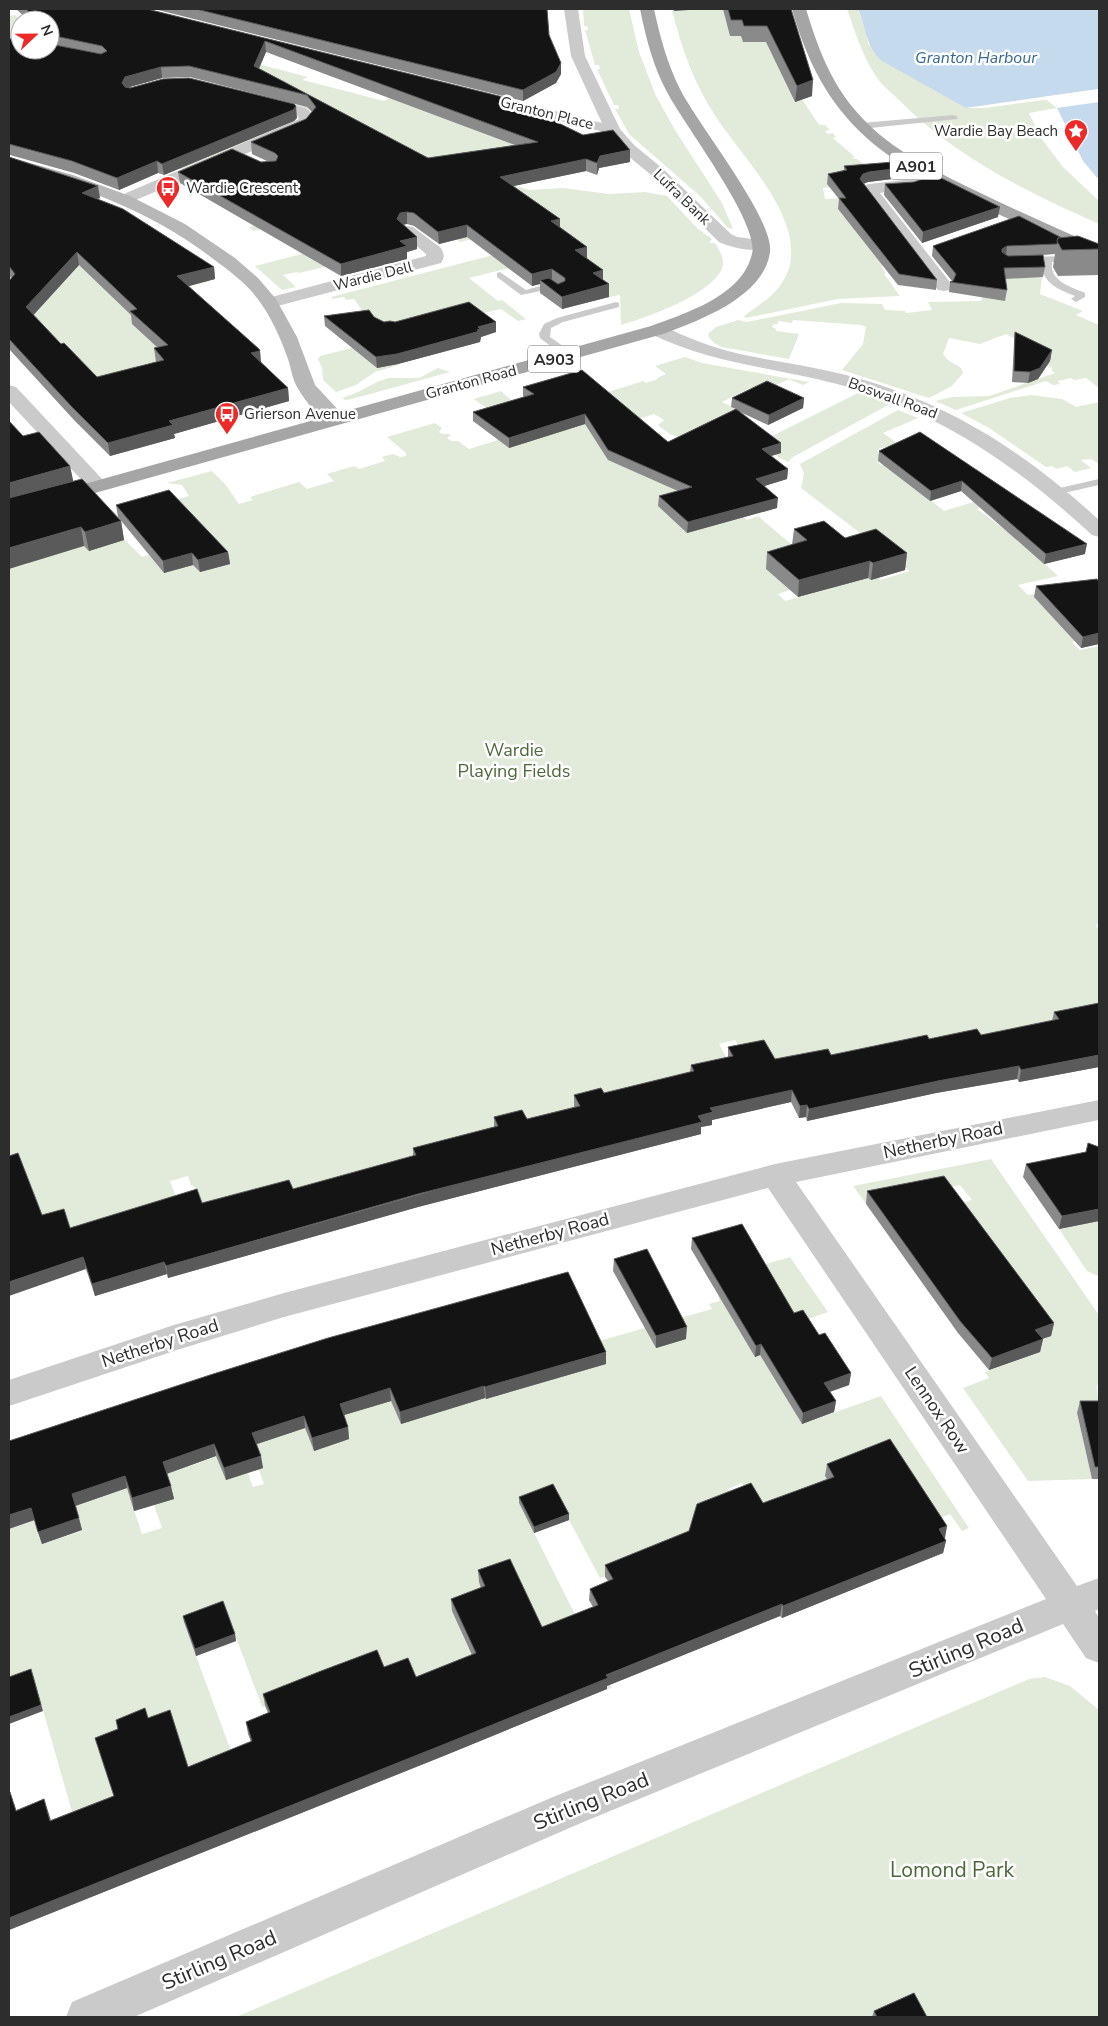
<svg xmlns="http://www.w3.org/2000/svg" width="1108" height="2026" font-family="'Nunito Sans',sans-serif">
  <style>
    .green { fill: #e2ebda }
    .water { fill: #c5daec }
    .pier { fill: #fff }
    .lines { fill: none; stroke-linecap: round; stroke-linejoin: round }
    .lane { fill: #cacaca; fill-rule: evenodd }
    .street { fill: #cacaca; fill-rule: evenodd }
    .secondary { fill: #b7b7b7; fill-rule: evenodd }
    .primary { fill: #a5a5a5; fill-rule: evenodd }
    .wall { fill: #8a8a8a; fill-rule: evenodd }
    .shaded-wall { fill: #5a5a5a }
    .building { fill: #141414; stroke: #5a5a5a; fill-rule: evenodd }
    .labels { text-anchor: middle; stroke-width: 5; stroke-linejoin: round; paint-order: stroke }
    .far-street-label { font-size: 15px; fill: #2d2d2d; stroke: #fff }
    .far-poi-label { font-size: 15px; fill: #2d2d2d; stroke: #fff; text-anchor: start }
    .far-water-label { font-size: 16px; font-style: italic; fill: #386792; stroke: #fff }
    .shield { fill: #fff; stroke: #6c6c6c; stroke-width: 1 }
    .shield-label { font-size: 16px; font-weight: bold; fill: #2d2d2d }
    .park-label { font-size: 18px; fill: #4c6a39; stroke: #fff }
    .street-label { font-size: 18px; fill: #2d2d2d; stroke: #fff }
    .near-street-label { font-size: 21px; fill: #2d2d2d; stroke: #fff }
    .near-park-label { font-size: 21px; fill: #4c6a39; stroke: #fff }
  </style>
  <rect width="100%" height="100%" fill="#fff"/>
  <g class="green">
    <path d="M 583,9 L 629,9 L 639,52 L 656,96 L 675,130 L 722,203 L 733,229 L 728,228 L 700,196 L 629,134 L 615,109 L 619,109 L 618,105 L 614,105 L 597,69 L 600,69 L 599,65 L 595,65 L 585,30 L 588,30 L 587,26 L 584,26 Z"/>
    <path d="M 689,9 L 756,9 L 730,34 L 730,36 L 741,36 L 743,42 L 769,42 L 769,48 L 775,48 L 798,93 L 817,122 L 820,125 L 825,125 L 830,130 L 825,131 L 828,134 L 833,133 L 836,137 L 833,138 L 855,157 L 851,158 L 857,159 L 878,173 L 851,185 L 823,188 L 825,199 L 842,198 L 838,209 L 844,217 L 855,216 L 861,238 L 883,265 L 881,266 L 886,273 L 884,274 L 900,296 L 838,299 L 746,318 L 744,316 C 756,307 770,299 779,287 C 821,234 744,160 716,117 C 694,84 682,49 672,11 Z"/>
    <path d="M 847,9 L 858,9 L 867,33 L 868,44 L 1044,98 L 1057,108 L 1029,113 L 1041,138 L 1063,167 L 1099,201 L 1099,224 C 1027,192 955,157 899,100 C 891,92 881,85 875,75 C 862,54 855,32 847,9 Z"/>
    <path d="M 88,11 L 75,17 L 124,30 L 120,32 L 189,51 L 194,52 L 200,49 L 308,77 L 302,80 L 307,81 L 384,101 L 390,98 L 397,100 L 475,121 L 471,124 L 481,126 L 486,124 L 510,130 L 509,132 L 497,137 L 506,142 L 524,135 L 533,139 L 525,142 L 534,147 L 543,144 L 557,150 L 600,144 L 621,158 L 605,162 L 601,159 L 572,161 L 580,167 L 514,181 L 494,176 L 514,173 L 501,159 L 455,167 L 529,190 L 563,188 L 609,194 L 645,192 L 667,196 L 697,228 L 712,239 L 709,243 L 715,243 C 719,250 724,257 723,265 C 717,293 646,318 621,325 L 620,295 L 609,297 L 593,285 L 603,282 L 585,271 L 586,270 L 573,263 L 587,259 L 571,247 L 537,257 L 533,254 L 521,257 L 519,256 L 503,259 L 505,263 L 503,264 L 509,268 L 469,278 L 498,301 L 502,300 L 526,319 L 518,321 L 501,309 L 484,313 L 489,318 L 469,323 L 464,319 L 458,321 L 467,329 L 452,333 L 437,321 L 417,326 L 429,336 L 406,342 L 395,332 L 385,332 L 375,327 L 368,331 L 373,335 L 361,337 L 343,328 L 336,318 L 364,313 L 354,299 L 346,300 L 344,297 L 333,299 L 331,297 L 567,236 L 540,217 L 522,222 L 518,219 L 510,221 L 508,219 L 487,225 L 490,227 L 479,230 L 481,232 L 475,233 L 490,245 L 484,247 L 473,239 L 460,242 L 453,234 L 454,227 L 471,216 L 475,211 L 429,175 L 407,182 L 417,190 L 391,196 L 413,213 L 430,209 L 442,218 L 428,221 L 425,219 L 409,222 L 384,205 L 365,210 L 361,208 L 352,210 L 363,218 L 361,219 L 351,213 L 343,215 L 337,212 L 328,214 L 333,218 L 319,222 L 340,235 L 323,240 L 310,230 L 295,235 L 285,228 L 296,224 L 292,221 L 254,231 L 249,227 L 323,206 L 290,201 L 294,196 L 280,188 L 268,188 C 305,177 328,174 362,195 L 391,186 L 378,179 L 407,170 L 399,164 L 410,160 L 396,153 L 384,156 L 376,152 L 366,155 L 356,150 L 342,154 L 334,150 L 310,158 L 292,150 L 355,128 L 325,113 L 164,70 L 160,71 L 140,66 L 106,81 L 89,77 L 49,102 L 81,110 L 106,96 L 133,103 L 150,95 L 275,128 L 260,136 L 264,138 L 184,170 L 164,163 L 189,152 L 184,150 L 180,151 L 172,149 C 155,157 153,161 130,153 L 133,151 L 111,145 L 127,138 L 131,139 L 147,131 L 138,128 L 133,130 L 124,128 L 117,131 L 101,142 L 77,136 L 58,146 L 55,146 L 66,139 L 59,137 L 74,128 L 61,125 L 53,130 L 49,129 L 63,121 L 56,119 L 43,128 L 31,125 L 9,136 L 9,114 L 29,100 L 9,97 L 15,93 L 49,98 L 55,94 L 49,93 L 53,90 L 50,89 L 51,88 L 25,84 L 33,81 L 32,80 L 56,74 L 45,67 L 18,73 L 15,71 L 24,66 L 19,65 L 9,69 L 11,59 L 9,59 L 9,54 L 25,54 L 42,58 L 34,62 L 43,64 L 52,60 L 100,70 L 119,59 L 59,44 L 65,42 L 59,40 L 50,42 L 50,20 L 31,20 Z"/>
    <path d="M 15,15 L 20,20 L 20,39 L 9,40 L 9,16 Z"/>
    <path d="M 392,231 L 341,263 L 299,273 L 297,272 L 283,275 L 296,287 L 282,290 L 255,266 Z"/>
    <path d="M 58,246 L 80,266 L 84,265 L 211,281 L 178,289 L 172,358 L 140,365 L 151,377 L 92,402 L 9,320 L 30,318 Z"/>
    <path d="M 1003,274 L 1042,277 L 1040,294 L 1083,311 L 1076,315 L 1099,325 L 1099,388 L 1086,378 L 1074,380 L 1071,378 L 1058,381 L 1060,384 L 1053,385 L 1046,381 L 956,410 L 935,401 L 952,397 L 989,396 L 1055,373 L 1052,371 L 1052,367 L 1044,365 L 1020,341 L 1006,334 L 980,344 L 949,338 L 943,354 L 948,360 L 961,368 L 963,373 L 952,386 L 929,398 L 842,370 L 863,344 L 866,327 L 861,325 L 793,320 L 792,323 L 778,321 L 778,324 L 774,324 L 772,327 L 776,329 L 776,331 L 799,334 L 789,359 L 722,347 L 714,343 L 708,336 L 709,333 L 716,327 L 738,320 L 747,322 L 841,303 L 882,304 L 885,310 L 905,311 L 906,313 L 932,310 L 928,302 L 981,301 L 982,297 L 1005,300 Z"/>
    <path d="M 352,348 L 384,367 L 393,365 L 395,362 L 399,365 L 375,372 L 356,385 L 336,392 L 323,380 L 322,368 L 318,359 L 320,356 Z"/>
    <path d="M 685,357 L 702,363 L 809,382 L 803,385 L 789,379 L 760,393 L 750,388 L 722,402 L 746,414 C 733,420 699,437 687,438 C 678,440 664,431 658,425 L 664,420 L 654,414 L 632,421 L 607,458 L 692,497 L 687,533 L 744,517 L 747,520 L 758,516 L 799,551 L 790,590 L 778,594 L 785,601 L 829,589 L 824,584 L 855,567 L 871,580 L 878,578 L 880,580 L 910,571 L 801,488 L 804,474 L 800,464 L 898,410 L 918,418 L 883,433 L 900,445 L 892,445 L 878,449 L 878,453 L 885,457 L 877,462 L 881,465 L 885,463 L 944,511 L 980,500 L 1009,499 L 977,509 L 1014,536 L 1058,576 L 1018,585 L 1028,595 L 1040,593 L 1099,636 L 1072,642 L 1080,650 L 1099,646 L 1099,924 L 1096,925 L 1099,930 L 1099,1015 L 796,1067 L 744,1056 L 735,1040 L 719,1044 L 730,1064 L 429,1197 L 202,1207 L 194,1186 L 191,1185 L 188,1176 L 170,1181 L 201,1266 L 72,1240 L 9,1196 L 9,565 L 13,564 L 16,567 L 28,564 L 26,560 L 118,533 L 142,557 L 149,555 L 164,573 L 193,565 L 200,572 L 229,564 L 171,501 L 189,496 L 182,485 L 167,483 L 212,471 L 225,484 L 239,504 L 253,500 L 250,497 L 299,482 L 307,489 L 334,481 L 327,474 L 354,466 L 359,469 L 385,461 L 382,457 L 393,454 L 400,457 L 406,456 L 406,453 L 387,437 L 435,423 L 442,428 L 439,432 C 443,435 447,433 451,435 L 447,438 L 451,441 L 458,441 L 469,449 L 498,440 L 509,448 L 521,444 L 513,428 L 474,399 L 501,391 L 530,417 L 643,381 L 646,383 L 658,379 L 657,378 L 666,374 L 655,366 Z"/>
    <path d="M 438,368 L 450,372 L 352,399 L 345,400 L 342,398 L 358,392 L 379,381 L 389,378 L 419,378 Z"/>
    <path d="M 858,393 L 890,404 L 793,457 L 788,462 L 775,455 L 780,453 L 766,439 Z"/>
    <path d="M 1031,395 L 1062,399 L 1076,407 L 1099,402 L 1099,464 L 1091,459 L 1081,460 L 1091,468 L 1075,472 L 1067,466 L 1056,469 L 1052,466 L 1046,467 L 989,428 L 961,413 L 1010,398 Z"/>
    <path d="M 991,1159 L 1099,1315 L 1099,1385 L 1097,1385 L 1099,1413 L 1077,1414 L 1092,1479 L 1028,1481 L 963,1388 L 989,1378 L 985,1372 L 1040,1352 L 1032,1342 L 1050,1335 L 949,1207 L 972,1200 L 960,1185 L 866,1204 L 853,1186 Z"/>
    <path d="M 1099,1208 L 1099,1276 L 1098,1276 L 1087,1271 L 1059,1229 L 1080,1225 Z"/>
    <path d="M 790,1257 L 828,1312 L 751,1339 L 802,1424 L 881,1396 L 969,1528 L 962,1531 L 950,1514 L 924,1524 L 855,1524 L 761,1514 L 742,1483 L 728,1489 L 746,1520 L 600,1578 L 553,1490 L 519,1503 L 612,1688 L 607,1689 L 596,1667 L 542,1639 L 486,1598 L 477,1665 L 457,1673 L 262,1707 L 225,1608 L 184,1623 L 240,1776 L 117,1808 L 81,1843 L 33,1675 L 9,1684 L 9,1529 L 40,1519 L 42,1544 L 82,1531 L 70,1507 L 131,1487 L 133,1494 L 129,1495 L 142,1534 L 162,1528 L 154,1505 L 162,1476 L 221,1455 L 248,1473 L 253,1487 L 264,1484 L 250,1446 L 308,1427 L 307,1434 L 314,1451 L 336,1418 L 395,1399 L 394,1408 L 401,1424 L 478,1384 L 486,1399 L 606,1364 L 592,1343 L 712,1309 L 709,1304 L 720,1301 L 718,1296 L 768,1282 L 759,1266 Z"/>
    <path d="M 1045,1677 L 1070,1686 L 1099,1710 L 1099,2017 L 236,2017 L 1029,1679 Z"/>
  </g>
  <g class="water">
    <path d="M 858,9 L 1099,9 L 1099,89 L 966,108 L 882,61 C 865,46 867,29 858,9 Z"/>
    <path d="M 1099,102 L 1099,180 L 1083,161 L 1057,108 Z"/>
  </g>
  <path class="pier" d="M 1099,89 L 1099,91 L 1044,100 L 985,108 L 966,108 Z"/>
  <g class="lines">
    <g class="lane">
      <path d="M 954,115 L 958,117 L 957,119 L 861,129 L 857,126 L 861,123 Z"/>
      <path d="M 1074,254 L 1079,257 L 1077,259 L 1067,262 L 1052,262 C 1049,281 1071,287 1085,293 L 1085,297 L 1076,302 L 1071,299 L 1075,296 C 1060,290 1039,282 1043,262 L 1025,263 L 1020,260 L 1025,257 L 1067,256 Z"/>
      <path d="M 500,272 L 526,290 L 551,283 L 562,290 L 557,293 L 550,289 L 521,295 L 497,277 L 497,273 Z"/>
      <path d="M 616,302 L 619,303 L 619,307 L 563,322 L 551,328 L 550,337 L 573,353 L 573,357 L 565,357 L 540,338 L 539,334 L 544,324 L 557,318 Z"/>
      <path d="M 1099,479 L 1099,485 L 1055,495 L 1049,492 L 1051,490 Z"/>
    </g>
    <g class="street">
      <path d="M 564,9 L 578,9 L 585,56 L 620,129 L 634,145 L 662,168 L 731,234 L 737,237 L 767,241 L 770,245 L 767,249 C 752,252 732,248 719,242 L 650,174 L 622,151 L 608,133 L 466,97 L 464,94 L 466,91 L 471,90 L 602,123 L 571,56 Z"/>
      <path d="M 259,96 L 306,108 L 315,116 L 315,121 L 305,129 L 138,199 L 133,204 L 121,204 L 119,201 L 126,193 L 299,119 L 296,114 L 254,104 L 251,101 L 254,98 Z"/>
      <path d="M 921,178 L 927,180 L 929,183 L 927,186 L 880,193 L 953,286 L 950,290 L 944,291 L 938,290 L 861,189 L 863,186 L 869,184 Z"/>
      <path d="M 407,226 L 413,227 L 441,248 C 444,253 445,258 441,263 L 270,308 L 264,307 L 261,303 L 264,299 L 426,256 L 426,254 L 399,231 L 401,227 Z"/>
      <path d="M 657,325 C 667,327 675,332 685,336 C 699,342 713,347 728,351 C 767,361 807,365 846,375 C 946,401 1024,451 1099,520 L 1099,537 L 1092,535 C 1016,465 938,411 837,384 C 772,367 713,364 651,334 L 648,330 L 651,326 Z"/>
      <path d="M 9,385 L 16,387 L 104,481 L 107,485 L 104,489 L 97,491 L 90,489 L 9,402 Z"/>
      <path d="M 1099,1100 L 1099,1120 L 796,1182 L 1077,1586 L 1099,1578 L 1099,1609 L 1095,1611 L 1099,1618 L 1099,1663 L 1086,1658 L 1063,1624 L 581,1823 L 134,2017 L 66,2017 L 72,2002 L 553,1797 L 1046,1599 L 768,1188 L 284,1317 L 177,1350 L 9,1406 L 9,1380 L 174,1325 L 284,1293 L 775,1164 Z"/>
    </g>
    <path class="secondary" d="M 9,157 L 73,175 L 130,196 L 185,224 L 235,258 L 258,278 L 276,299 L 297,337 L 315,385 L 343,415 L 346,419 L 343,423 C 324,428 304,400 296,385 C 292,377 291,368 288,359 C 281,339 271,316 257,298 C 245,282 228,270 212,258 C 152,212 82,186 9,167 Z"/>
    <g class="primary">
      <path d="M 640,9 L 654,9 C 660,37 668,66 681,91 C 699,126 774,219 770,252 C 764,297 700,320 663,334 L 9,517 L 9,505 L 651,326 C 686,313 742,296 752,254 C 760,223 684,125 667,92 C 653,66 646,38 640,9 Z"/>
      <path d="M 792,9 L 806,9 C 817,45 830,81 855,110 C 885,146 927,167 968,187 C 1011,208 1055,228 1099,247 L 1099,258 C 1088,256 1078,250 1068,245 C 1048,237 1028,228 1009,219 C 897,168 827,135 792,9 Z"/>
    </g>
  </g>
  <g class="wall">
    <path d="M 16,9 L 147,9 L 507,98 L 508,106 L 630,162 L 599,168 L 597,175 L 586,171 L 513,186 L 560,219 L 560,227 L 587,247 L 587,259 L 603,280 L 609,284 L 609,297 L 562,309 L 540,293 L 540,284 L 532,286 L 467,237 L 439,244 L 414,226 L 407,224 L 403,225 L 417,249 L 407,252 L 407,259 L 341,276 L 180,183 L 178,172 L 269,162 L 252,154 L 251,142 L 306,119 L 312,112 L 307,107 L 190,77 L 162,78 L 129,87 L 297,118 L 294,121 L 164,175 L 158,173 L 119,190 L 74,173 L 10,155 L 9,156 L 9,39 L 53,44 L 50,41 L 50,20 L 28,20 ZM 266,52 L 515,145 L 428,158 L 259,69 Z"/>
    <path d="M 154,9 L 547,9 L 549,35 L 561,74 L 556,83 L 523,101 Z"/>
    <path d="M 723,9 L 791,9 L 812,96 L 795,102 L 766,42 L 743,42 L 741,36 L 730,36 Z"/>
    <path d="M 9,157 L 100,198 L 97,199 L 214,267 L 215,279 L 188,286 L 260,351 L 261,363 L 288,388 L 289,401 L 174,434 L 175,438 L 110,456 L 74,420 L 9,349 L 9,281 L 11,278 L 9,275 ZM 79,265 L 131,315 L 132,324 L 158,348 L 154,348 L 156,362 L 97,377 L 61,344 L 33,315 Z"/>
    <path d="M 844,166 L 917,166 L 916,176 L 868,182 L 864,184 L 937,280 L 936,290 L 898,285 L 838,209 L 839,199 L 827,184 L 828,174 L 844,170 Z"/>
    <path d="M 914,182 L 998,217 L 922,243 L 884,195 L 885,184 Z"/>
    <path d="M 1062,238 L 1099,244 L 1099,275 L 1058,276 L 1053,267 L 1055,254 L 1043,255 L 1045,267 L 1043,277 L 1005,279 L 1007,290 L 1005,301 L 949,292 L 950,282 L 952,281 L 932,256 L 933,246 Z"/>
    <path d="M 324,316 L 384,322 L 496,322 L 496,332 L 481,337 L 480,342 L 398,364 L 377,368 L 325,326 Z"/>
    <path d="M 1015,332 L 1052,350 L 1050,361 L 1038,379 L 1028,383 L 1012,382 L 1014,343 Z"/>
    <path d="M 523,387 L 668,442 L 736,409 L 731,407 L 732,398 L 804,398 L 803,408 L 768,425 L 736,410 L 781,443 L 781,453 L 771,456 L 788,469 L 787,479 L 764,486 L 777,508 L 687,533 L 658,506 L 659,496 L 678,491 L 608,460 L 585,424 L 509,448 L 473,421 L 473,412 L 524,397 L 523,396 Z"/>
    <path d="M 920,432 L 1085,554 L 1044,564 L 961,491 L 930,501 L 878,461 L 879,451 Z"/>
    <path d="M 23,436 L 70,466 L 73,481 L 121,521 L 124,540 L 89,551 L 84,546 Z"/>
    <path d="M 116,505 L 228,552 L 230,564 L 200,572 L 193,565 L 164,573 L 118,517 Z"/>
    <path d="M 794,529 L 845,538 L 907,553 L 905,570 L 871,580 L 868,578 L 798,597 L 766,569 L 767,552 L 792,545 Z"/>
    <path d="M 1099,582 L 1099,644 L 1081,648 L 1034,597 L 1036,586 Z"/>
    <path d="M 1099,1003 L 1099,1067 L 1019,1082 L 1017,1079 L 936,1093 L 807,1121 L 806,1117 L 799,1118 L 791,1102 L 712,1120 L 712,1125 L 701,1127 L 701,1134 L 418,1207 L 168,1278 L 167,1274 L 95,1296 L 86,1269 L 42,1215 L 70,1228 L 202,1203 L 293,1189 L 413,1156 L 413,1148 L 494,1127 L 494,1117 L 527,1119 L 574,1107 L 574,1095 L 604,1093 L 690,1072 L 691,1065 L 728,1057 L 728,1047 L 775,1059 L 831,1055 L 929,1039 L 981,1035 L 1052,1021 L 1054,1012 Z"/>
    <path d="M 1099,1147 L 1099,1221 L 1059,1229 L 1023,1177 L 1026,1164 L 1086,1152 Z"/>
    <path d="M 867,1191 L 1054,1323 L 1051,1336 L 1042,1339 L 1043,1339 L 1040,1352 L 989,1370 L 958,1333 L 866,1204 Z"/>
    <path d="M 692,1238 L 794,1313 L 819,1335 L 851,1373 L 849,1385 L 830,1392 L 836,1401 L 834,1412 L 802,1424 L 760,1355 L 755,1357 L 691,1249 Z"/>
    <path d="M 614,1259 L 686,1339 L 656,1348 L 613,1271 Z"/>
    <path d="M 1099,1305 L 1099,1315 L 1098,1312 Z"/>
    <path d="M 606,1352 L 606,1364 L 486,1399 L 485,1398 L 401,1424 L 391,1401 L 344,1415 L 348,1427 L 349,1439 L 314,1451 L 305,1428 L 257,1444 L 263,1468 L 226,1480 L 216,1456 L 167,1474 L 174,1499 L 134,1511 L 127,1488 L 75,1506 L 82,1530 L 42,1544 L 9,1441 Z"/>
    <path d="M 1080,1401 L 1099,1401 L 1099,1479 L 1092,1479 L 1077,1413 Z"/>
    <path d="M 827,1464 L 947,1526 L 944,1538 L 946,1541 L 943,1553 L 782,1618 L 780,1616 L 740,1632 L 607,1686 L 607,1689 L 446,1755 L 9,1930 L 14,1803 L 16,1810 L 44,1799 L 51,1820 L 113,1796 L 148,1718 L 188,1767 L 251,1742 L 248,1734 L 246,1722 L 268,1713 L 265,1706 L 263,1694 L 384,1667 L 416,1677 L 472,1655 L 452,1611 L 451,1599 L 481,1588 L 479,1582 L 478,1570 L 542,1627 L 593,1607 L 589,1600 L 590,1589 L 608,1581 L 605,1577 L 605,1565 L 827,1479 L 825,1476 Z"/>
    <path d="M 519,1497 L 569,1520 L 534,1533 L 519,1503 Z"/>
    <path d="M 183,1616 L 235,1634 L 236,1641 L 196,1656 L 184,1622 Z"/>
    <path d="M 874,2011 L 927,2017 L 872,2017 Z"/>
  </g>
  <g class="shaded-wall">
    <path d="M 674,9 L 704,9 L 674,11 Z"/>
    <path d="M 265,41 L 266,52 L 255,77 L 254,66 Z"/>
    <path d="M 561,63 L 561,74 L 556,83 L 523,101 L 523,90 Z"/>
    <path d="M 161,67 L 162,78 L 126,88 L 122,83 L 125,77 Z"/>
    <path d="M 813,80 L 812,96 L 795,102 L 797,86 Z"/>
    <path d="M 507,98 L 508,110 L 498,104 Z"/>
    <path d="M 296,106 L 297,118 L 294,121 L 164,175 L 162,164 Z"/>
    <path d="M 630,150 L 630,162 L 599,168 L 597,175 L 597,163 L 600,156 Z"/>
    <path d="M 586,159 L 586,171 L 500,189 L 500,177 Z"/>
    <path d="M 157,161 L 158,173 L 119,190 L 117,178 Z"/>
    <path d="M 917,166 L 916,176 L 868,182 L 862,184 L 860,179 L 863,174 L 869,172 Z"/>
    <path d="M 98,186 L 100,198 L 84,205 L 82,193 Z"/>
    <path d="M 1000,207 L 998,217 L 922,243 L 923,232 Z"/>
    <path d="M 407,212 L 407,224 L 401,225 L 397,219 L 400,213 Z"/>
    <path d="M 560,219 L 560,231 L 551,221 Z"/>
    <path d="M 467,225 L 467,237 L 439,244 L 438,232 Z"/>
    <path d="M 417,237 L 417,249 L 407,252 L 407,259 L 341,276 L 341,264 L 400,241 Z"/>
    <path d="M 1007,246 L 1006,256 L 1000,259 L 1002,249 Z"/>
    <path d="M 587,247 L 587,259 L 575,250 Z"/>
    <path d="M 77,252 L 79,265 L 29,320 L 26,307 Z"/>
    <path d="M 214,267 L 215,279 L 178,289 L 177,276 Z"/>
    <path d="M 552,269 L 552,281 L 540,280 L 540,284 L 532,286 L 532,274 Z"/>
    <path d="M 603,270 L 603,282 L 593,273 Z"/>
    <path d="M 609,284 L 609,297 L 562,309 L 562,297 Z"/>
    <path d="M 496,322 L 496,332 L 481,337 L 480,342 L 398,364 L 377,368 L 376,357 Z"/>
    <path d="M 1052,350 L 1050,361 L 1038,379 L 1028,383 L 1030,372 Z"/>
    <path d="M 260,351 L 261,364 L 251,353 Z"/>
    <path d="M 288,388 L 289,401 L 174,434 L 175,438 L 110,456 L 108,443 L 169,421 Z"/>
    <path d="M 804,398 L 803,408 L 768,425 L 769,415 Z"/>
    <path d="M 585,414 L 585,424 L 509,448 L 509,438 Z"/>
    <path d="M 781,443 L 781,453 L 761,459 L 762,449 Z"/>
    <path d="M 70,466 L 74,485 L 9,503 L 9,483 Z"/>
    <path d="M 788,469 L 787,479 L 755,489 L 756,479 Z"/>
    <path d="M 962,481 L 961,491 L 930,501 L 931,491 Z"/>
    <path d="M 778,498 L 777,508 L 687,533 L 688,522 Z"/>
    <path d="M 121,521 L 124,540 L 89,551 L 85,532 Z"/>
    <path d="M 81,527 L 84,546 L 9,569 L 9,548 Z"/>
    <path d="M 1087,544 L 1085,554 L 1044,564 L 1046,554 Z"/>
    <path d="M 228,552 L 230,564 L 200,572 L 198,560 Z"/>
    <path d="M 192,553 L 193,565 L 164,573 L 163,561 Z"/>
    <path d="M 907,553 L 905,570 L 871,580 L 873,563 Z"/>
    <path d="M 870,561 L 868,578 L 798,597 L 799,580 Z"/>
    <path d="M 1099,633 L 1099,644 L 1081,648 L 1083,637 Z"/>
    <path d="M 1099,1055 L 1099,1067 L 1019,1082 L 1021,1070 Z"/>
    <path d="M 1019,1066 L 1017,1079 L 936,1093 L 807,1121 L 809,1109 L 938,1081 Z"/>
    <path d="M 792,1090 L 791,1102 L 712,1120 L 712,1125 L 701,1127 L 701,1134 L 418,1207 L 168,1278 L 166,1266 L 698,1116 L 710,1108 Z"/>
    <path d="M 807,1105 L 806,1117 L 799,1118 L 800,1106 Z"/>
    <path d="M 1099,1209 L 1099,1221 L 1059,1229 L 1062,1216 Z"/>
    <path d="M 83,1257 L 86,1269 L 9,1296 L 9,1282 Z"/>
    <path d="M 164,1262 L 167,1274 L 95,1296 L 92,1284 Z"/>
    <path d="M 1054,1323 L 1051,1336 L 1032,1342 L 1035,1330 Z"/>
    <path d="M 687,1327 L 686,1339 L 656,1348 L 656,1336 Z"/>
    <path d="M 1043,1339 L 1040,1352 L 989,1370 L 992,1358 Z"/>
    <path d="M 761,1344 L 760,1355 L 755,1357 L 756,1346 Z"/>
    <path d="M 606,1352 L 606,1364 L 486,1399 L 485,1387 Z"/>
    <path d="M 851,1373 L 849,1385 L 823,1394 L 824,1383 Z"/>
    <path d="M 484,1386 L 485,1398 L 401,1424 L 400,1412 Z"/>
    <path d="M 390,1388 L 391,1401 L 341,1416 L 340,1404 Z"/>
    <path d="M 836,1401 L 834,1412 L 802,1424 L 803,1413 Z"/>
    <path d="M 304,1416 L 305,1428 L 254,1445 L 252,1433 Z"/>
    <path d="M 348,1427 L 349,1439 L 314,1451 L 312,1438 Z"/>
    <path d="M 214,1444 L 216,1456 L 166,1474 L 163,1462 Z"/>
    <path d="M 261,1456 L 263,1468 L 226,1480 L 224,1468 Z"/>
    <path d="M 125,1476 L 127,1488 L 75,1506 L 72,1494 Z"/>
    <path d="M 171,1486 L 174,1499 L 134,1511 L 132,1498 Z"/>
    <path d="M 31,1508 L 35,1520 L 9,1529 L 9,1515 Z"/>
    <path d="M 569,1514 L 569,1520 L 534,1533 L 534,1527 Z"/>
    <path d="M 79,1518 L 82,1530 L 42,1544 L 38,1532 Z"/>
    <path d="M 947,1526 L 945,1538 L 936,1541 L 939,1529 Z"/>
    <path d="M 946,1541 L 943,1553 L 782,1618 L 783,1606 Z"/>
    <path d="M 782,1604 L 780,1616 L 607,1686 L 607,1689 L 446,1755 L 9,1930 L 9,1918 Z"/>
    <path d="M 235,1634 L 236,1641 L 196,1656 L 195,1649 Z"/>
    <path d="M 33,1675 L 43,1711 L 9,1724 L 9,1717 Z"/>
  </g>
  <g class="building">
    <path d="M 26,9 L 147,9 L 507,98 L 498,104 L 540,114 L 583,135 L 613,130 L 630,150 L 600,156 L 597,163 L 586,159 L 500,177 L 560,219 L 551,221 L 587,247 L 575,250 L 603,270 L 593,273 L 609,284 L 562,297 L 540,280 L 549,278 L 558,284 L 565,281 L 565,278 L 552,269 L 532,274 L 467,225 L 438,232 L 414,213 L 407,212 L 400,213 L 397,219 L 417,237 L 400,241 L 407,246 L 341,264 L 178,172 L 232,149 L 261,162 L 276,161 L 278,156 L 275,153 L 251,142 L 306,119 L 316,107 L 307,95 L 189,66 L 161,67 L 125,77 L 122,83 L 125,87 L 130,88 L 163,79 L 189,78 L 294,104 L 296,106 L 293,110 L 162,164 L 157,161 L 117,178 L 72,161 L 9,144 L 9,39 L 20,38 L 20,50 L 50,50 L 50,44 L 101,54 L 107,51 L 102,46 L 55,36 L 50,32 L 50,20 L 37,20 ZM 265,41 L 538,142 L 428,158 L 254,66 Z"/>
    <path d="M 196,9 L 547,9 L 549,35 L 561,63 L 556,72 L 523,90 Z"/>
    <path d="M 728,9 L 791,9 L 813,80 L 797,86 L 767,26 L 744,26 L 742,20 L 731,20 Z"/>
    <path d="M 9,157 L 98,186 L 82,193 L 123,209 L 214,267 L 177,276 L 259,349 L 260,351 L 251,353 L 288,388 L 169,421 L 173,425 L 108,443 L 72,407 L 9,339 L 9,281 L 15,274 L 9,266 ZM 77,252 L 137,309 L 130,311 L 168,345 L 154,348 L 164,360 L 97,377 L 64,343 L 61,344 L 26,307 Z"/>
    <path d="M 906,161 L 917,166 L 869,172 L 863,174 L 860,179 L 937,280 L 899,274 L 839,198 L 846,198 L 828,174 L 847,170 L 844,166 Z"/>
    <path d="M 935,175 L 1000,207 L 923,232 L 885,184 L 914,182 Z"/>
    <path d="M 1019,216 L 1062,238 L 1058,238 L 1057,244 L 1007,246 L 1002,249 L 1002,252 L 1008,256 L 1043,255 L 1045,267 L 1004,268 L 1007,290 L 950,282 L 953,281 L 956,274 L 933,246 Z"/>
    <path d="M 1078,236 L 1099,244 L 1099,249 L 1062,250 L 1057,241 L 1058,238 Z"/>
    <path d="M 469,302 L 496,322 L 478,327 L 480,329 L 477,330 L 480,331 L 397,354 L 376,357 L 324,316 L 369,310 L 374,317 L 384,322 L 390,321 L 395,322 Z"/>
    <path d="M 1015,332 L 1052,350 L 1040,368 L 1030,372 L 1014,371 Z"/>
    <path d="M 582,370 L 668,442 L 736,409 L 781,443 L 762,449 L 788,469 L 756,479 L 778,498 L 688,522 L 659,496 L 692,487 L 608,450 L 585,414 L 509,438 L 473,412 L 534,394 L 523,387 Z"/>
    <path d="M 767,381 L 804,398 L 769,415 L 732,398 Z"/>
    <path d="M 9,421 L 23,436 L 39,432 L 70,466 L 9,483 Z"/>
    <path d="M 920,432 L 1087,544 L 1046,554 L 962,481 L 931,491 L 879,451 Z"/>
    <path d="M 82,479 L 121,521 L 85,532 L 81,527 L 9,548 L 9,498 Z"/>
    <path d="M 169,490 L 228,552 L 198,560 L 192,553 L 163,561 L 116,505 Z"/>
    <path d="M 824,521 L 845,538 L 876,529 L 907,553 L 873,563 L 870,561 L 799,580 L 767,552 L 807,540 L 794,529 Z"/>
    <path d="M 1097,579 L 1099,582 L 1099,633 L 1083,637 L 1036,586 Z"/>
    <path d="M 1099,1003 L 1099,1055 L 1021,1070 L 1019,1066 L 938,1081 L 809,1109 L 807,1105 L 800,1106 L 792,1090 L 710,1108 L 713,1112 L 698,1116 L 702,1122 L 418,1194 L 166,1266 L 164,1262 L 92,1284 L 83,1257 L 9,1282 L 9,1156 L 18,1153 L 42,1215 L 64,1209 L 70,1228 L 197,1189 L 202,1203 L 289,1180 L 293,1189 L 416,1155 L 413,1148 L 498,1126 L 494,1117 L 522,1110 L 527,1119 L 580,1106 L 574,1095 L 601,1088 L 604,1093 L 694,1071 L 691,1065 L 733,1056 L 728,1047 L 764,1040 L 775,1059 L 828,1049 L 831,1055 L 927,1035 L 929,1039 L 977,1029 L 981,1035 L 1059,1019 L 1054,1012 Z"/>
    <path d="M 1088,1143 L 1099,1147 L 1099,1209 L 1062,1216 L 1026,1164 L 1086,1152 Z"/>
    <path d="M 944,1176 L 1054,1323 L 1035,1330 L 1043,1339 L 992,1358 L 960,1321 L 867,1191 Z"/>
    <path d="M 742,1224 L 794,1313 L 803,1310 L 819,1335 L 825,1333 L 851,1373 L 824,1383 L 836,1401 L 803,1413 L 761,1344 L 756,1346 L 692,1238 Z"/>
    <path d="M 647,1249 L 687,1327 L 656,1336 L 614,1259 Z"/>
    <path d="M 568,1272 L 606,1352 L 485,1387 L 484,1386 L 400,1412 L 390,1388 L 340,1404 L 348,1427 L 312,1438 L 304,1416 L 252,1433 L 261,1456 L 224,1468 L 214,1444 L 163,1462 L 171,1486 L 132,1498 L 125,1476 L 72,1494 L 79,1518 L 38,1532 L 31,1508 L 9,1515 L 9,1441 L 210,1375 L 328,1338 Z"/>
    <path d="M 1080,1401 L 1099,1401 L 1099,1467 L 1095,1467 Z"/>
    <path d="M 890,1439 L 947,1526 L 939,1529 L 946,1541 L 783,1606 L 782,1604 L 742,1620 L 606,1675 L 608,1678 L 445,1744 L 9,1918 L 9,1792 L 10,1792 L 16,1811 L 44,1799 L 50,1821 L 114,1796 L 95,1738 L 118,1729 L 116,1720 L 145,1708 L 148,1718 L 170,1710 L 188,1767 L 252,1741 L 246,1722 L 270,1712 L 263,1694 L 321,1671 L 377,1650 L 384,1667 L 408,1658 L 416,1677 L 476,1653 L 451,1599 L 485,1586 L 478,1570 L 510,1559 L 542,1627 L 598,1605 L 590,1589 L 613,1579 L 605,1565 L 689,1531 L 697,1504 L 751,1483 L 763,1503 L 834,1477 L 827,1464 Z"/>
    <path d="M 553,1484 L 569,1514 L 534,1527 L 519,1497 Z"/>
    <path d="M 223,1601 L 235,1634 L 195,1649 L 183,1616 Z"/>
    <path d="M 31,1669 L 41,1705 L 9,1717 L 9,1677 Z"/>
    <path d="M 914,1993 L 927,2017 L 877,2017 L 874,2011 Z"/>
  </g>
  <defs>
    <g id="sight-pin" transform="scale(1.25)"><path d="M0 17L-7.5 6A9.5 9.5 0 1 1 7.5 6Z" fill="#ec2a28" stroke="#fff"/><path d="M0-6L1.8-2.2L6-1.7L2.9 1.2L3.7 5.4L0 3.3L-3.7 5.4L-2.9 1.2L-6-1.7L-1.8-2.2Z" fill="#fff"/></g>
    <g id="bus-pin" transform="scale(1.25)"><path d="M0 17L-7.5 6A9.5 9.5 0 1 1 7.5 6Z" fill="#ec2a28" stroke="#fff"/><path d="M-5-6H5V4H4V6H2V4H-2V6H-4V4H-5ZM-3.5-4V0h7V-4ZM-3.5 1.2v1.5H-2V1.2ZM2 1.2v1.5H3.5V1.2Z" fill="#fff"/></g>
  </defs>
  <g fill-rule="evenodd">
    <use href="#sight-pin" x="1076" y="131"/>
    <use href="#bus-pin" x="168" y="188"/>
    <use href="#bus-pin" x="227" y="414"/>
  </g>
  <g class="labels">
    <g class="far-street-label">
      <text transform="translate(547 113) rotate(14)" y="5">Granton Place</text>
      <text transform="translate(682 197) rotate(44)" y="5">Lufra Bank</text>
      <text transform="translate(373 276) rotate(-14)" y="5">Wardie Dell</text>
      <text transform="translate(471 382) rotate(-15)" y="5">Granton Road</text>
      <text transform="translate(893 398) rotate(20)" y="5">Boswall Road</text>
    </g>
    <g class="far-poi-label">
      <text x="1058" y="136" text-anchor="end">Wardie Bay Beach</text>
      <text x="186" y="193">Wardie Crescent</text>
      <text x="244" y="419">Grierson Avenue</text>
    </g>
    <g class="far-water-label">
      <text x="976" y="63">Granton Harbour</text>
    </g>
    <g class="shield">
      <rect x="890" y="152.5" width="52" height="27" rx="4"/>
      <rect x="528" y="345.5" width="52" height="27" rx="4"/>
    </g>
    <g class="shield-label">
      <text x="916" y="172">A901</text>
      <text x="554" y="365">A903</text>
    </g>
    <g class="park-label">
      <text x="514" y="756">Wardie<tspan x="514" dy="21">Playing Fields</tspan></text>
    </g>
    <g class="street-label">
      <text transform="translate(943 1140) rotate(-12)" y="6">Netherby Road</text>
      <text transform="translate(550 1234) rotate(-15)" y="6">Netherby Road</text>
      <text transform="translate(160 1343) rotate(-18)" y="6">Netherby Road</text>
      <text transform="translate(937 1410) rotate(56)" y="6">Lennox Row</text>
    </g>
    <g class="near-street-label">
      <text transform="translate(966 1648) rotate(-23)" y="7">Stirling Road</text>
      <text transform="translate(591 1801) rotate(-22)" y="7">Stirling Road</text>
      <text transform="translate(219 1960) rotate(-23)" y="7">Stirling Road</text>
    </g>
    <g class="near-park-label">
      <text x="952" y="1877">Lomond Park</text>
    </g>
  </g>
  <rect width="1108" height="2026" fill="none" stroke="#2d2d2d" stroke-width="20"/>
  <g transform="translate(35 35) rotate(68)"><circle r="24" fill="#ffffff" stroke="#ababab"/>
  <path d="M0-4L9 19L0 12L-9 19Z" fill="#ec2a28"/>
  <text y="-8" font-size="14" font-weight="bold" text-anchor="middle" fill="#2d2d2d">N</text>
  </g>
</svg>
